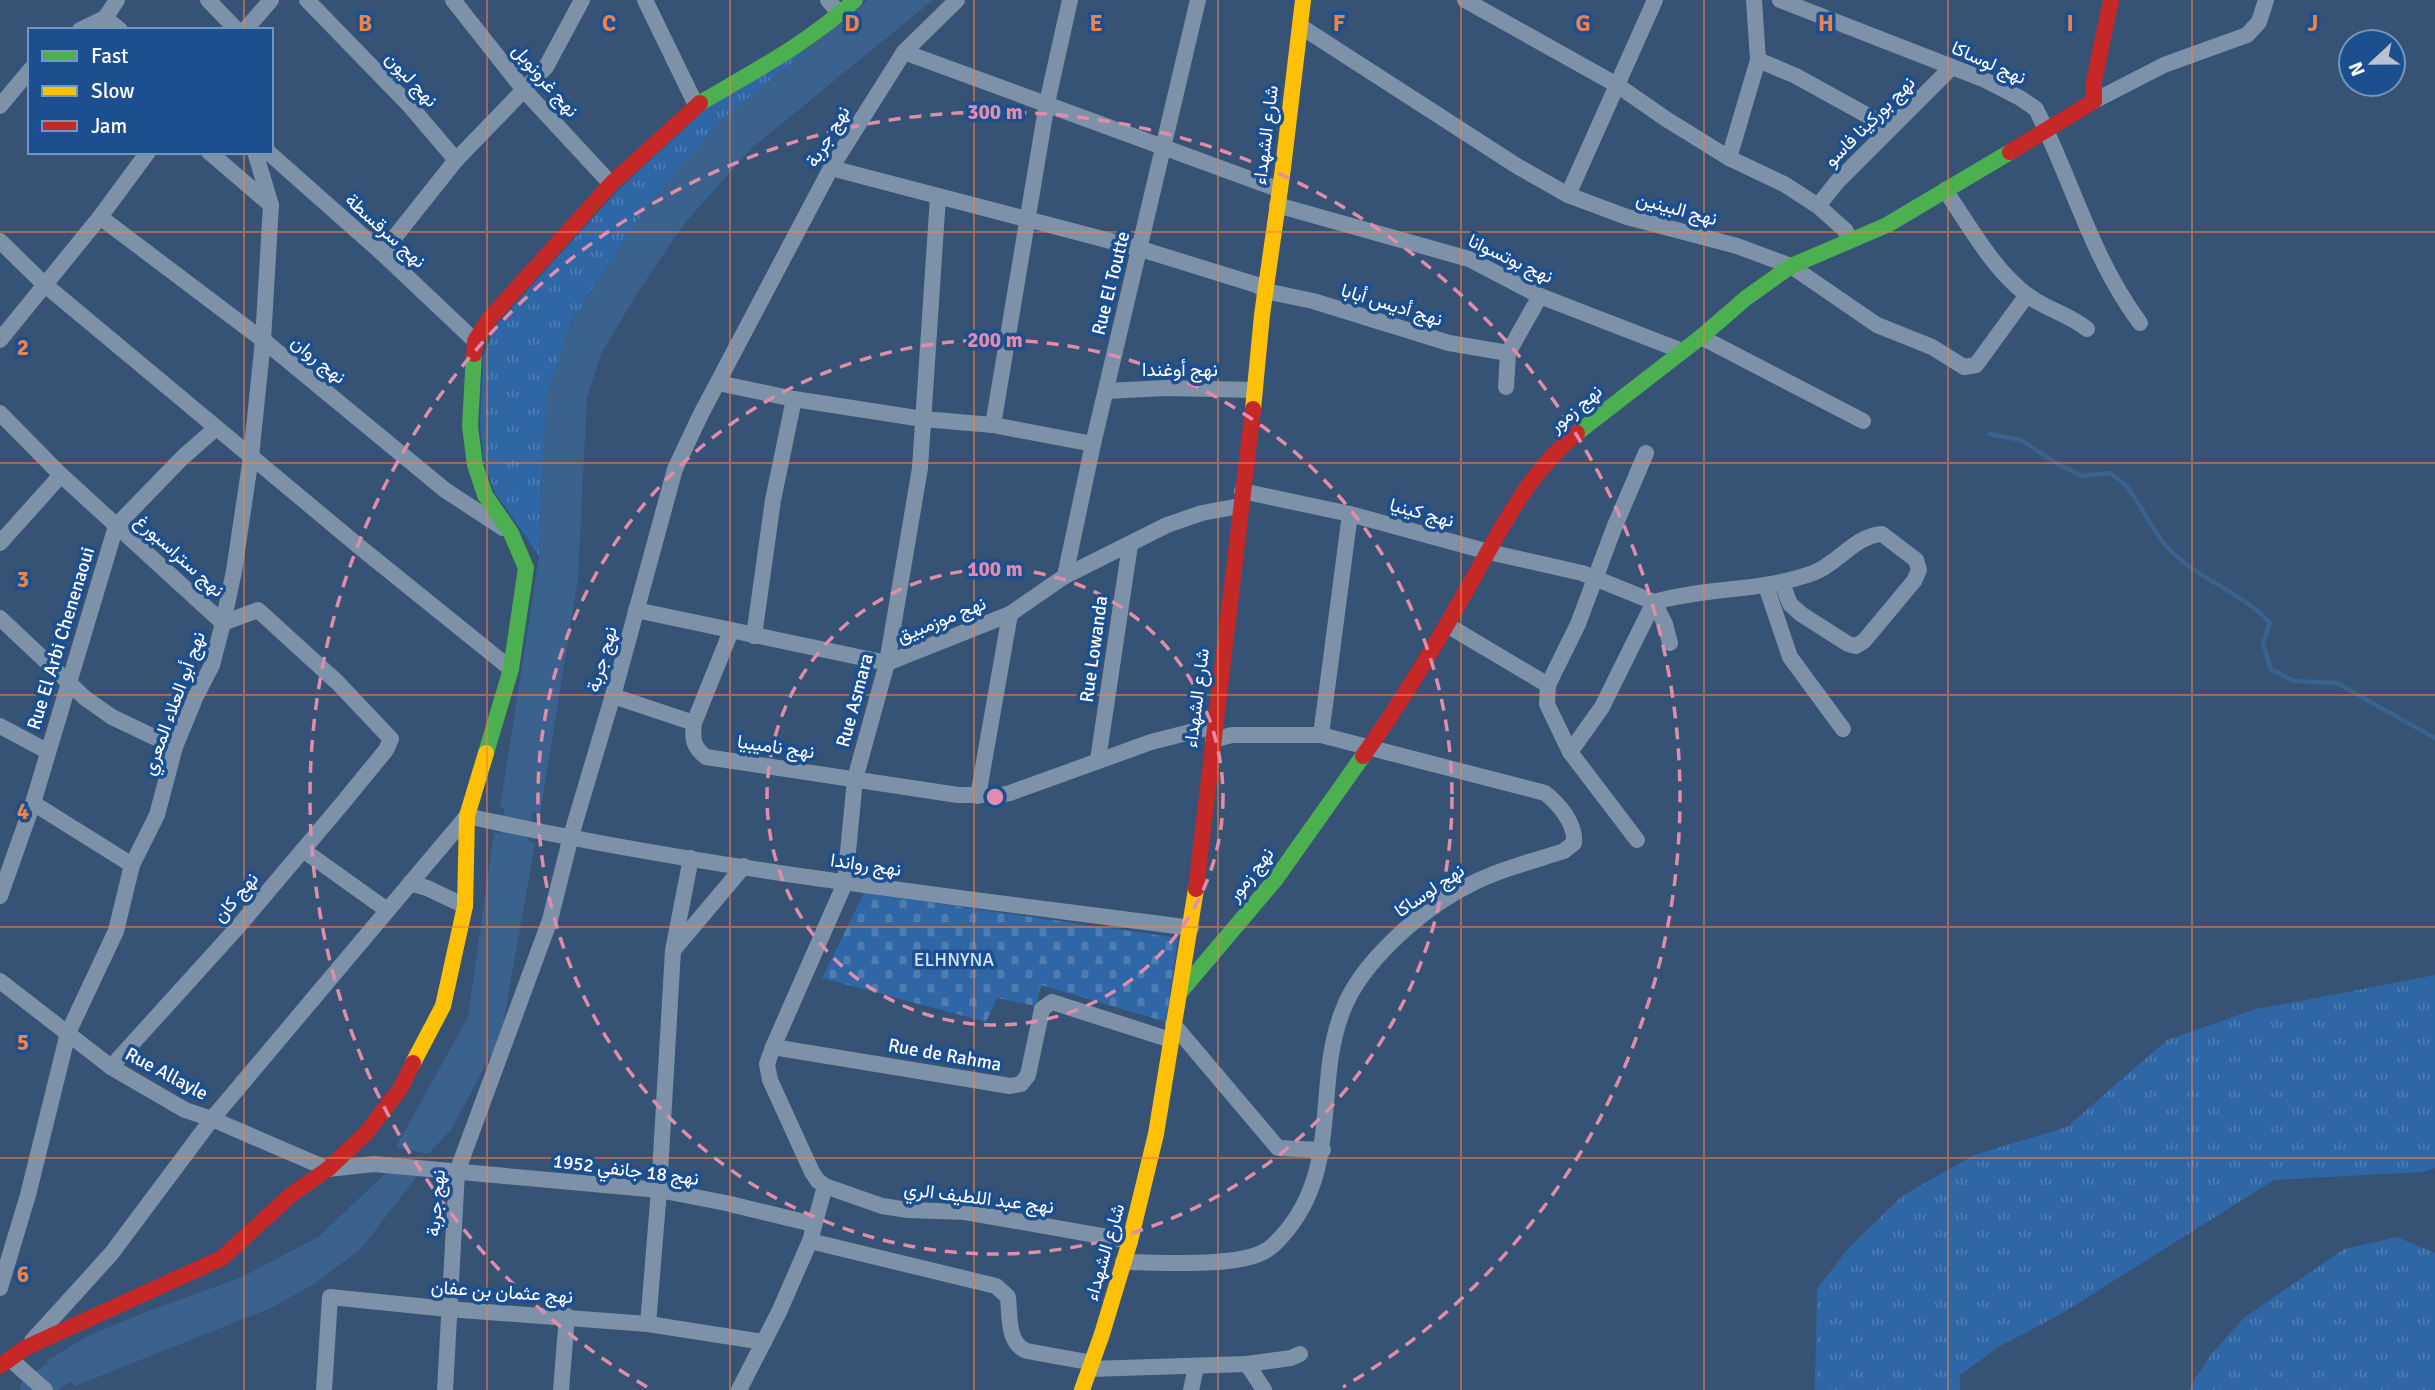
<svg xmlns="http://www.w3.org/2000/svg" width="2435" height="1390" font-family="Signika,Vazirmatn,sans-serif">
  <style>
    .grass { fill: url(#grass-tufts) }
    .cemetery { fill: url(#cemetery-stones) }
    .water { fill: #3b618d }
    .lines { fill: none; stroke-linecap: round; stroke-linejoin: round }
    .stream { stroke: #3b618d; stroke-width: 4.5 }
    .river { stroke: #3b618d; stroke-width: 28 }
    .street { stroke: #7d92a8; stroke-width: 16 }
    .fast { stroke: #4caf50; stroke-width: 16 }
    .slow { stroke: #ffc107; stroke-width: 16 }
    .jam { stroke: #c62828; stroke-width: 16 }
    .grid { fill: none; stroke: #ee8249; stroke-width: 2; stroke-opacity: 0.55 }
    .ring { fill: none; stroke: #e08cad; stroke-width: 3.5; stroke-dasharray: 12 9 }
    .labels { text-anchor: middle; stroke-width: 7; stroke-linejoin: round; paint-order: stroke }
    .street-label { font-size: 19px; fill: #fff; stroke: #1b4f8f }
    .park-label { font-size: 19px; fill: #cfe3fa; stroke: #1b4f8f }
    .grid-label { font-size: 23px; text-anchor: middle; font-weight: bold; fill: #ee8249; stroke: #1b4f8f; stroke-width: 7; stroke-linejoin: round; paint-order: stroke }
    .centre { fill: #e08cad; stroke: #1b4f8f; stroke-width: 3.5 }
    .ring-label { font-size: 21px; text-anchor: middle; font-weight: bold; fill: #e08cad; stroke: #1b4f8f; stroke-width: 7; stroke-linejoin: round; paint-order: stroke }
  </style>
  <defs>
    <pattern id="grass-tufts" width="24" height="20" patternUnits="userSpaceOnUse" patternTransform="scale(1.75)"><rect width="24" height="20" fill="#2f66a5"/><path d="M3 7l-1-3M5 7V3M7 7l1-3M15 17l-1-3M17 17v-4M19 17l1-3" fill="none" stroke="#4e7db2"/></pattern>
    <pattern id="cemetery-stones" width="16" height="16" patternUnits="userSpaceOnUse" patternTransform="scale(1.75)"><rect width="16" height="16" fill="#2f66a5"/><path d="M2 7V4a2 2 0 0 1 4 0v3zM10 15v-3a2 2 0 0 1 4 0v3z" fill="#4e7db2"/></pattern>
  </defs>
  <rect width="100%" height="100%" fill="#365274"/>
  <g class="grass">
    <path d="M 816,43 L 719,122 L 647,206 L 570,324 L 542,475 L 539,556 L 494,491 L 484,463 L 480,425 L 483,357 L 497,324 L 617,191 L 703,111 Z"/>
    <path d="M 2435,975 L 2435,1168 L 2423,1172 L 2274,1180 L 2061,1314 L 2000,1346 L 1960,1375 L 1960,1390 L 1815,1390 L 1817,1289 L 1846,1251 L 1902,1196 L 1974,1155 L 2067,1127 L 2167,1040 L 2253,1010 Z"/>
    <path d="M 2397,1237 L 2435,1253 L 2435,1390 L 2188,1390 L 2212,1353 L 2245,1317 L 2344,1249 Z"/>
  </g>
  <path class="cemetery" d="M 864,893 L 1178,938 L 1166,1022 L 1041,985 L 1036,1006 L 997,998 L 986,1022 L 822,978 Z"/>
  <g class="water">
    <path d="M 868,0 L 933,0 L 752,148 L 684,224 L 636,295 L 601,354 L 587,398 L 578,579 L 540,813 L 500,808 L 539,556 L 546,398 L 570,325 L 647,206 L 719,122 Z"/>
    <path d="M 494,832 L 535,843 L 501,1037 L 451,1130 L 428,1154 L 396,1147 L 468,1017 Z"/>
    <path d="M 387,1172 L 417,1176 L 361,1249 L 314,1284 L 271,1308 L 75,1386 L 46,1361 L 88,1336 L 146,1312 L 242,1277 L 318,1237 Z"/>
  </g>
  <g class="lines">
    <path class="stream" d="M 1989,434 L 2021,440 L 2054,462 L 2082,476 L 2110,473 C 2116,478 2123,482 2127,487 C 2143,507 2152,532 2170,550 C 2199,580 2242,592 2270,623 L 2263,643 L 2271,669 L 2294,681 L 2337,683 L 2435,738"/>
    <g class="river">
      <path d="M 508,874 L 525,773"/>
      <path d="M 34,1390 L 65,1368 L 94,1357"/>
    </g>
    <g class="street">
      <path d="M 208,0 L 237,30"/>
      <path d="M 307,0 L 410,106 L 456,160"/>
      <path d="M 453,0 L 524,90 L 611,184"/>
      <path d="M 645,0 L 696,105"/>
      <path d="M 828,0 L 840,14"/>
      <path d="M 1465,0 L 1617,85 L 1666,119 L 1729,158 L 1784,184 L 1818,206 L 1846,231 L 1848,240"/>
      <path d="M 1780,0 L 1983,79 L 2020,98 L 2036,109 C 2073,182 2090,255 2140,323"/>
      <path d="M 105,18 L 117,0"/>
      <path d="M 105,18 L 120,30"/>
      <path d="M 1300,26 L 1517,166 L 1568,195 L 1627,217 L 1737,246 L 1791,266 L 1877,325 L 1932,347 L 1964,367 L 1976,365 L 2027,295"/>
      <path d="M 80,30 L 105,18"/>
      <path d="M 245,30 L 271,0"/>
      <path d="M 904,52 L 1280,190"/>
      <path d="M 1758,60 L 1796,76 L 1890,128"/>
      <path d="M 2094,101 L 2164,65 L 2247,35 L 2259,22 L 2266,0"/>
      <path d="M 0,106 L 30,70"/>
      <path d="M 209,152 L 271,205"/>
      <path d="M 268,152 L 382,253 L 475,341"/>
      <path d="M 1729,158 L 1758,60 L 1754,0"/>
      <path d="M 831,168 L 1141,249 L 1257,285 L 1265,291 L 1313,301 L 1449,343 L 1508,353"/>
      <path d="M 1945,190 C 1969,225 1992,268 2026,294 C 2044,309 2067,313 2087,329"/>
      <path d="M 1568,195 L 1655,0"/>
      <path d="M 938,196 L 920,468 L 887,663 L 855,779 L 845,883 L 773,1047 L 767,1064 L 770,1080 L 812,1172 L 818,1181 L 825,1186 L 882,1206 L 908,1210 L 965,1212 L 1130,1241"/>
      <path d="M 1277,205 L 1469,259 L 1540,296 L 1682,351"/>
      <path d="M 1818,206 L 1837,182 L 1952,67"/>
      <path d="M 100,217 L 263,340 L 445,490 L 503,528"/>
      <path d="M 0,241 L 44,284 L 361,548 L 511,669"/>
      <path d="M 382,253 L 456,160 L 546,67 L 582,0"/>
      <path d="M 1701,337 L 1863,421"/>
      <path d="M 0,340 L 100,217 L 148,152"/>
      <path d="M 718,383 L 794,399 L 923,419 L 993,425 L 1093,444"/>
      <path d="M 1506,387 L 1508,353 L 1540,296"/>
      <path d="M 1106,391 L 1166,388 L 1255,390"/>
      <path d="M 0,413 L 61,475 L 223,623 L 258,610 L 338,683 L 391,739 L 386,750 L 341,805 L 237,928 L 111,1067"/>
      <path d="M 993,425 L 1047,103 L 1070,0"/>
      <path d="M 1242,491 L 1350,514"/>
      <path d="M 0,543 L 61,475"/>
      <path d="M 1065,576 L 1093,444 L 1198,0"/>
      <path d="M 1766,586 L 1790,657 L 1843,729"/>
      <path d="M 636,610 L 887,663 L 1010,614 L 1065,576 L 1167,525 L 1202,513 L 1240,506"/>
      <path d="M 0,618 L 85,698 L 112,717 L 175,747"/>
      <path d="M 1447,625 L 1548,685 L 1547,704 L 1570,752 L 1637,840"/>
      <path d="M 731,631 L 694,723 C 692,739 693,747 706,757 L 958,795 L 1001,795 L 1010,793 L 1151,742 L 1214,726"/>
      <path d="M 754,636 L 773,500 L 794,399"/>
      <path d="M 1548,685 L 1578,624 L 1614,528 L 1646,453"/>
      <path d="M 613,696 L 694,723"/>
      <path d="M 0,726 L 47,751"/>
      <path d="M 1321,735 L 1350,514 L 1489,552 L 1582,573 L 1654,602 L 1665,624 L 1670,643"/>
      <path d="M 1570,752 L 1602,707 L 1654,602 C 1706,587 1761,592 1813,573 C 1838,564 1854,536 1882,534 L 1916,560 L 1919,570 L 1914,581 L 1864,641 L 1856,646 L 1848,644 L 1801,614 L 1790,604 L 1782,583"/>
      <path d="M 1098,760 L 1130,545"/>
      <path d="M 978,796 L 1010,614"/>
      <path d="M 33,803 L 132,865"/>
      <path d="M 303,850 L 387,910"/>
      <path d="M 410,883 L 427,888 L 465,906"/>
      <path d="M 0,896 L 33,803 L 116,526 L 183,457 L 216,428"/>
      <path d="M 675,948 L 744,866"/>
      <path d="M 0,981 L 111,1067 L 185,1110 L 212,1119 L 328,1169 L 374,1164 L 659,1190 L 726,1203 L 813,1224"/>
      <path d="M 1173,1024 L 1278,1148 L 1323,1150"/>
      <path d="M 773,1047 L 1010,1086 L 1021,1084 L 1028,1075 L 1042,1009 L 1052,1002 L 1171,1040"/>
      <path d="M 810,1241 L 996,1286 L 1008,1297 C 1010,1316 1007,1344 1027,1351 L 1093,1363"/>
      <path d="M 1123,1262 C 1159,1262 1236,1268 1265,1251 C 1275,1246 1281,1237 1288,1229 C 1341,1163 1314,1082 1343,1010 C 1361,962 1423,908 1469,885 C 1498,870 1533,861 1564,851 L 1574,843 C 1576,824 1559,804 1545,793 L 1321,735 L 1232,735 L 1213,740"/>
      <path d="M 0,1288 L 28,1195 L 68,1033 L 116,931 L 132,865 L 157,815 L 175,747 L 196,696 L 212,665 L 223,623 L 234,571 L 251,457 L 263,340 L 271,205 L 255,152"/>
      <path d="M 648,1324 L 659,1190 L 673,950 L 691,858"/>
      <path d="M 32,1341 L 111,1254 L 212,1119 L 467,816 C 705,869 949,896 1191,928"/>
      <path d="M 10,1359 L 45,1390"/>
      <path d="M 1247,1364 L 1264,1390"/>
      <path d="M 1090,1369 L 1247,1364 L 1291,1358 L 1300,1354"/>
      <path d="M 324,1390 L 330,1297 L 448,1309 L 648,1324 L 764,1342"/>
      <path d="M 445,1390 L 457,1172 L 550,920 L 571,836 L 616,685 L 675,469 L 701,414 L 831,168 L 904,52 L 957,0"/>
      <path d="M 561,1390 L 567,1316"/>
      <path d="M 739,1390 L 779,1312 L 810,1241 L 825,1186"/>
      <path d="M 1191,1390 L 1196,1367"/>
    </g>
    <g class="fast">
      <path d="M 700,103 C 753,72 810,42 855,0"/>
      <path d="M 474,354 L 470,426 L 475,465 L 485,495 L 511,533 L 526,568 L 511,669 L 486,753"/>
      <path d="M 1577,433 L 1701,337 L 1746,298 L 1791,266 L 1887,225 L 2010,152"/>
      <path d="M 1181,991 L 1275,880 L 1363,756"/>
    </g>
    <g class="slow">
      <path d="M 1253,409 L 1262,315 L 1283,168 L 1303,0"/>
      <path d="M 413,1063 L 443,1006 L 465,906 L 467,816 L 486,753"/>
      <path d="M 1082,1390 L 1102,1334 L 1130,1241 L 1156,1134 L 1196,889"/>
    </g>
    <g class="jam">
      <path d="M 2010,152 L 2094,101 L 2094,81 L 2111,0"/>
      <path d="M 474,354 L 475,341 L 489,319 L 611,184 L 700,103"/>
      <path d="M 1363,756 C 1401,703 1435,646 1467,589 C 1499,534 1526,474 1577,433"/>
      <path d="M 1196,889 L 1253,409"/>
      <path d="M 0,1366 L 25,1348 L 222,1258 L 292,1194 L 328,1169 L 366,1133 L 400,1089 L 413,1063"/>
    </g>
  </g>
  <path class="grid" d="M 244,0 L 244,30M 487,0 L 487,1390M 730,0 L 730,1390M 974,0 L 974,1390M 1218,0 L 1218,1390M 1461,0 L 1461,1390M 1704,0 L 1704,1390M 1948,0 L 1948,1390M 2192,0 L 2192,1390M 244,152 L 244,1390M 0,232 L 2435,232M 0,463 L 2435,463M 0,695 L 2435,695M 0,927 L 2435,927M 0,1158 L 2435,1158"/>
  <g class="ring">
    <circle cx="995" cy="797" r="228"/>
    <circle cx="995" cy="797" r="457"/>
    <path d="M647 1387A685 685 0 1 1 1343 1387"/>
  </g>
  <g class="labels">
    <g class="street-label">
      <text transform="translate(1989 62) rotate(24)" y="7">نهج لوساكا</text>
      <text transform="translate(412 79) rotate(47)" y="7">نهج ليون</text>
      <text transform="translate(546 80) rotate(49)" y="7">نهج غرونوبل</text>
      <text transform="translate(1869 121) rotate(-45)" y="7">نهج بوركينا فاسو</text>
      <text transform="translate(1265 135) rotate(-83)" y="7">شارع الشهداء</text>
      <text transform="translate(827 136) rotate(-59)" y="7">نهج جربة</text>
      <text transform="translate(1677 208) rotate(15)" y="7">نهج البينين</text>
      <text transform="translate(386 230) rotate(42)" y="7">نهج سرقسطة</text>
      <text transform="translate(1511 258) rotate(25)" y="7">نهج بوتسوانا</text>
      <text transform="translate(1110 283) rotate(-76)" y="7">Rue El Toutte</text>
      <text transform="translate(1392 304) rotate(17)" y="7">نهج أديس أبابا</text>
      <text transform="translate(319 359) rotate(39)" y="7">نهج روان</text>
      <text x="1180" y="376">نهج أوغندا</text>
      <text transform="translate(1575 408) rotate(-40)" y="7">نهج زمور</text>
      <text transform="translate(1422 512) rotate(15)" y="7">نهج كينيا</text>
      <text transform="translate(180 555) rotate(42)" y="7">نهج ستراسبورغ</text>
      <text transform="translate(941 619) rotate(-22)" y="7">نهج موزمبيق</text>
      <text transform="translate(60 638) rotate(-73)" y="7">Rue El Arbi Chenenaoui</text>
      <text transform="translate(1093 649) rotate(-82)" y="7">Rue Lowanda</text>
      <text transform="translate(601 659) rotate(-74)" y="7">نهج جربة</text>
      <text transform="translate(1196 698) rotate(-83)" y="7">شارع الشهداء</text>
      <text transform="translate(854 700) rotate(-75)" y="7">Rue Asmara</text>
      <text transform="translate(173 703) rotate(-70)" y="7">نهج أبو العلاء المعري</text>
      <text transform="translate(776 746) rotate(8)" y="7">نهج ناميبيا</text>
      <text transform="translate(866 864) rotate(8)" y="7">نهج رواندا</text>
      <text transform="translate(1250 874) rotate(-52)" y="7">نهج زمور</text>
      <text transform="translate(1429 890) rotate(-34)" y="7">نهج لوساكا</text>
      <text transform="translate(235 897) rotate(-50)" y="7">نهج كان</text>
      <text transform="translate(945 1054) rotate(10)" y="7">Rue de Rahma</text>
      <text transform="translate(167 1073) rotate(28)" y="7">Rue Allayle</text>
      <text transform="translate(626 1169) rotate(7)" y="7">نهج 18 جانفي 1952</text>
      <text transform="translate(979 1197) rotate(7)" y="7">نهج عبد اللطيف الري</text>
      <text transform="translate(435 1203) rotate(-85)" y="7">نهج جربة</text>
      <text transform="translate(1104 1252) rotate(-74)" y="7">شارع الشهداء</text>
      <text transform="translate(502 1291) rotate(4)" y="7">نهج عثمان بن عفان</text>
    </g>
    <g class="park-label">
      <text x="954" y="966">ELHNYNA</text>
    </g>
  </g>
  <g class="grid-label">
    <text x="365" y="31">B</text>
    <text x="609" y="31">C</text>
    <text x="852" y="31">D</text>
    <text x="1096" y="31">E</text>
    <text x="1339" y="31">F</text>
    <text x="1583" y="31">G</text>
    <text x="1826" y="31">H</text>
    <text x="2070" y="31">I</text>
    <text x="2313" y="31">J</text>
    <text x="23" y="355">2</text>
    <text x="23" y="587">3</text>
    <text x="23" y="819">4</text>
    <text x="23" y="1050">5</text>
    <text x="23" y="1282">6</text>
  </g>
  <circle cx="995" cy="797" r="10" class="centre"/>
  <g class="ring-label">
    <text x="995" y="119">300 m</text>
    <text x="995" y="347">200 m</text>
    <text x="995" y="576">100 m</text>
  </g>
  <rect x="28" y="28" width="245" height="126" fill="#1b4f8f" stroke="#7695bc" stroke-width="2"/>
  <rect x="42" y="51" width="35" height="10" fill="#4caf50" stroke="#7695bc" stroke-width="2"/>
  <text x="91" y="63" font-size="21" fill="#ffffff">Fast</text>
  <rect x="42" y="86" width="35" height="10" fill="#ffc107" stroke="#7695bc" stroke-width="2"/>
  <text x="91" y="98" font-size="21" fill="#ffffff">Slow</text>
  <rect x="42" y="121" width="35" height="10" fill="#c62828" stroke="#7695bc" stroke-width="2"/>
  <text x="91" y="133" font-size="21" fill="#ffffff">Jam</text>
  <g transform="translate(2372 63) rotate(248)"><circle r="33" fill="#1b4f8f" stroke="#7695bc" stroke-width="2"/>
  <path d="M0-5L12 26L0 18L-12 26Z" fill="#b9c2ce"/>
  <text y="-10" font-size="19" font-weight="bold" text-anchor="middle" fill="#ffffff">N</text>
  </g>
</svg>
